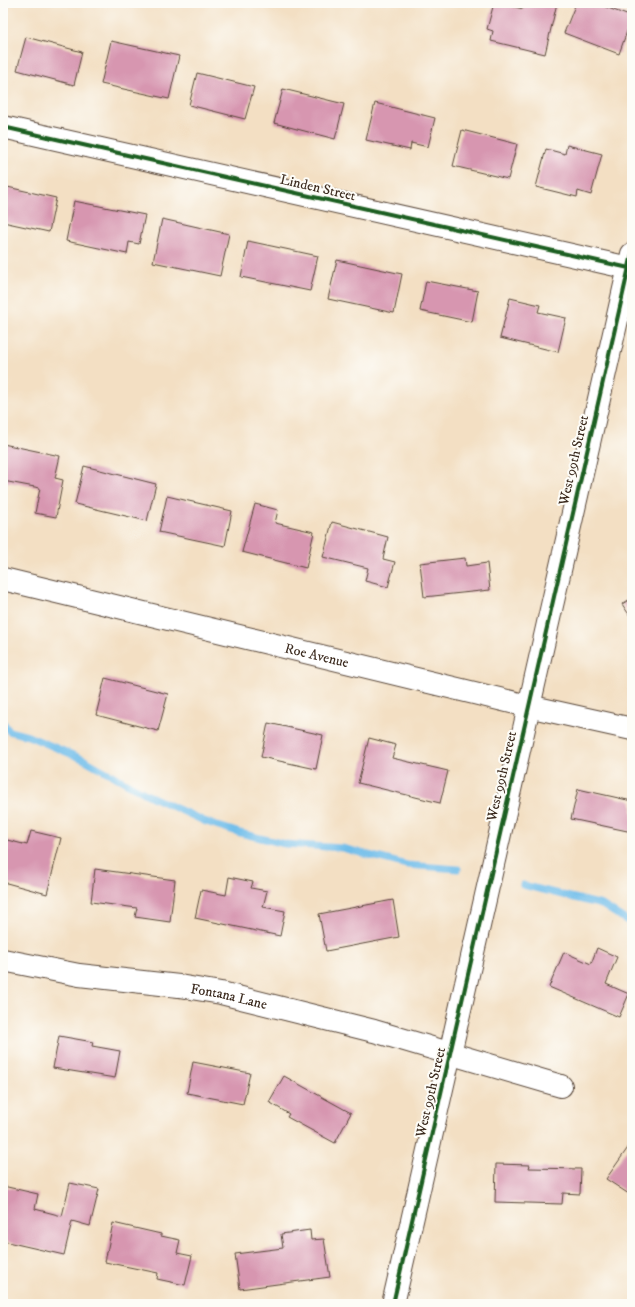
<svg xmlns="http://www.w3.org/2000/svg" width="635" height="1307" font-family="'IM FELL DW Pica',serif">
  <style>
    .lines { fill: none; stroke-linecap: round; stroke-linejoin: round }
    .stream { stroke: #70bdea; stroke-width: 7 }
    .building { fill: #d796b0 }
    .minor-casing { stroke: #574537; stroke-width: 24 }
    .major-casing { stroke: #574537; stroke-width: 24 }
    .minor { stroke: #fff; stroke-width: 22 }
    .major { stroke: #fff; stroke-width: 22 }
    .cycleway-casing { stroke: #fdfcf7; stroke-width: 6 }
    .cycleway { stroke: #1b5e20; stroke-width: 4 }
    .labels { text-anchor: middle; stroke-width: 4; stroke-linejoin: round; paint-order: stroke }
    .street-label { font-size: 14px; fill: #3b2a1e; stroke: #fdfcf7 }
  </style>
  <rect width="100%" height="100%" fill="#fdfcf7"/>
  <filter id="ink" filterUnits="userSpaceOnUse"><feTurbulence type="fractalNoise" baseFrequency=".025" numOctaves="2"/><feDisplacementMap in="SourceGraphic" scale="8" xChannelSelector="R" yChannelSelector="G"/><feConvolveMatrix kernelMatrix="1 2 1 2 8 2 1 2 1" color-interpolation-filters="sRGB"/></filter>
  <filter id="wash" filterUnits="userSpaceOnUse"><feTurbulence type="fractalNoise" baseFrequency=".012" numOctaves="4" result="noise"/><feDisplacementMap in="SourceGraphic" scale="16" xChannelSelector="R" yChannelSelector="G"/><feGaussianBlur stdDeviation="0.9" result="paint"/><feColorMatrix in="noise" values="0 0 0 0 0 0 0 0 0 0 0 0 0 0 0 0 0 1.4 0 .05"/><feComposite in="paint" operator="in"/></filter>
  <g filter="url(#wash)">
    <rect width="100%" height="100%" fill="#f3dfc3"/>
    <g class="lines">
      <g class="stream">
        <path d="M 3,722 L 9,731 L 28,736 L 85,760 L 148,795 L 206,822 L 240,833 L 285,844 L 342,848 L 407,865 L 458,869"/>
        <path d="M 523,885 L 602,905 L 632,924"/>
      </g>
    </g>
    <g id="blocks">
      <g class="building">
        <path d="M 494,3 L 499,3 L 523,9 L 524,3 L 557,3 L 545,54 L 491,41 L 493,31 L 487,29 Z"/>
        <path d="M 576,3 L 595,3 L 632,17 L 619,54 L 564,33 Z"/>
        <path d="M 3,11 L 6,12 L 4,24 L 3,24 Z"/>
        <path d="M 26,37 L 82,52 L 74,85 L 17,70 Z"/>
        <path d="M 111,41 L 179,56 L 169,99 L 101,84 Z"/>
        <path d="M 197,73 L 254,87 L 245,119 L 189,105 Z"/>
        <path d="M 283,89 L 344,104 L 335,139 L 274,123 Z"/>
        <path d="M 375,103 L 435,118 L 428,147 L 411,143 L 410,150 L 366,140 Z"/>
        <path d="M 462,130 L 517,144 L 508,179 L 453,166 Z"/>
        <path d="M 567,145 L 602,154 L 591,195 L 578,191 L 577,197 L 536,187 L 546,149 L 565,154 Z"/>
        <path d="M 3,186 L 56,198 L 49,232 L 3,222 Z"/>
        <path d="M 74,201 L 145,215 L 139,244 L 129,242 L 127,254 L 66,241 Z"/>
        <path d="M 162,219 L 229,234 L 220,276 L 153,262 Z"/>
        <path d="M 248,241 L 318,256 L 310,291 L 241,277 Z"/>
        <path d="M 337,260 L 402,274 L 394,313 L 328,299 Z"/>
        <path d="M 426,281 L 478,291 L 472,322 L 420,311 Z"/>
        <path d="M 510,298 L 540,305 L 538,312 L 566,318 L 558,352 L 500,338 Z"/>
        <path d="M 3,444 L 60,456 L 55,478 L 63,480 L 56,517 L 35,513 L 40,488 L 3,481 Z"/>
        <path d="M 84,466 L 156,484 L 147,521 L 75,504 Z"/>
        <path d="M 167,496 L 232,511 L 225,546 L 159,532 Z"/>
        <path d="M 255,504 L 278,510 L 275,523 L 314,532 L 306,568 L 242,552 Z"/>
        <path d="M 332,522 L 388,537 L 383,559 L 395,562 L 388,587 L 365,581 L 368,568 L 323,557 Z"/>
        <path d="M 465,558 L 466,566 L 487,563 L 490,590 L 424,597 L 420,563 Z"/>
        <path d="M 632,598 L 632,619 L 622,604 Z"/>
        <path d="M 105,678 L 168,694 L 158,731 L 96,715 Z"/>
        <path d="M 268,723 L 323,735 L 316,769 L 261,757 Z"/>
        <path d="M 369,738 L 396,745 L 392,758 L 448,771 L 440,803 L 358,783 Z"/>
        <path d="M 578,789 L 632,801 L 632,832 L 571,819 Z"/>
        <path d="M 31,831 L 61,838 L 47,894 L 3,882 L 3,839 L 27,845 Z"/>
        <path d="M 95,869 L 175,880 L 170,922 L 135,917 L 137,908 L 91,902 Z"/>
        <path d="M 229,877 L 253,882 L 251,888 L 267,891 L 263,907 L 285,911 L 280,936 L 195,918 L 201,890 L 226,895 Z"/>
        <path d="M 393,900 L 399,937 L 326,951 L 319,914 Z"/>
        <path d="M 597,948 L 617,957 L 606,984 L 629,994 L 619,1017 L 549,987 L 564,952 L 591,964 Z"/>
        <path d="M 59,1036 L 93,1042 L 92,1046 L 120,1051 L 115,1078 L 53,1068 Z"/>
        <path d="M 193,1062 L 250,1073 L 243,1104 L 187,1093 Z"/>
        <path d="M 284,1076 L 351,1113 L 335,1143 L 287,1117 L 289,1114 L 269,1102 Z"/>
        <path d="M 632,1142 L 632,1196 L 606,1179 Z"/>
        <path d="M 496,1164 L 530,1165 L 529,1168 L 581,1169 L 580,1194 L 563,1193 L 562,1204 L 495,1202 Z"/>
        <path d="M 70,1183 L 99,1189 L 90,1226 L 72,1221 L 64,1255 L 3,1241 L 3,1186 L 38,1194 L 35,1209 L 62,1216 Z"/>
        <path d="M 113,1223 L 161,1234 L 161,1236 L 180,1240 L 177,1253 L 192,1256 L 185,1285 L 157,1279 L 158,1273 L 105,1262 Z"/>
        <path d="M 310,1230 L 311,1240 L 324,1239 L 330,1277 L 240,1289 L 235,1254 L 283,1248 L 281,1234 Z"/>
      </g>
    </g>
  </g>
  <g filter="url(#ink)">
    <use href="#blocks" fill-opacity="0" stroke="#574537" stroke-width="1"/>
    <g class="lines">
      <g class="minor-casing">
        <g id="minor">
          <path d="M 3,127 L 629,268"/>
          <path id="s1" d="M 3,960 L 79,975 L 179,986 L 221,993 L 374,1031 L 561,1086"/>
          <path d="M 393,1304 L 632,254"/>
        </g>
      </g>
      <g class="major-casing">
        <g id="major">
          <path id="s2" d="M 3,579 L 528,706 L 632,729"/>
        </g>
      </g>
      <use href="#minor" class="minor"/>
      <use href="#major" class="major"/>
      <g class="cycleway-casing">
        <g id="cycleway">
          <path d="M 3,127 L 629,268"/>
          <path d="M 393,1304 L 632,254"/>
        </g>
      </g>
      <use href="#cycleway" class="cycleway"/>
    </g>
  </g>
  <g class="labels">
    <g class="street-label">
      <text transform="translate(318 187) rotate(13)" y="5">Linden Street</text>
      <text transform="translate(573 460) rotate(-77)" y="5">West 99th Street</text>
      <text dy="5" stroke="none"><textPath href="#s2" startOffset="323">Roe Avenue</textPath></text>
      <text transform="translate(501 776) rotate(-77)" y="5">West 99th Street</text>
      <text dy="5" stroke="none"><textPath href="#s1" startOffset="229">Fontana Lane</textPath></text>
      <text transform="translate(430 1092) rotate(-77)" y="5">West 99th Street</text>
    </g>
  </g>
  <rect width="635" height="1307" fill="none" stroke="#fdfcf7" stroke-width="16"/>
</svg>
